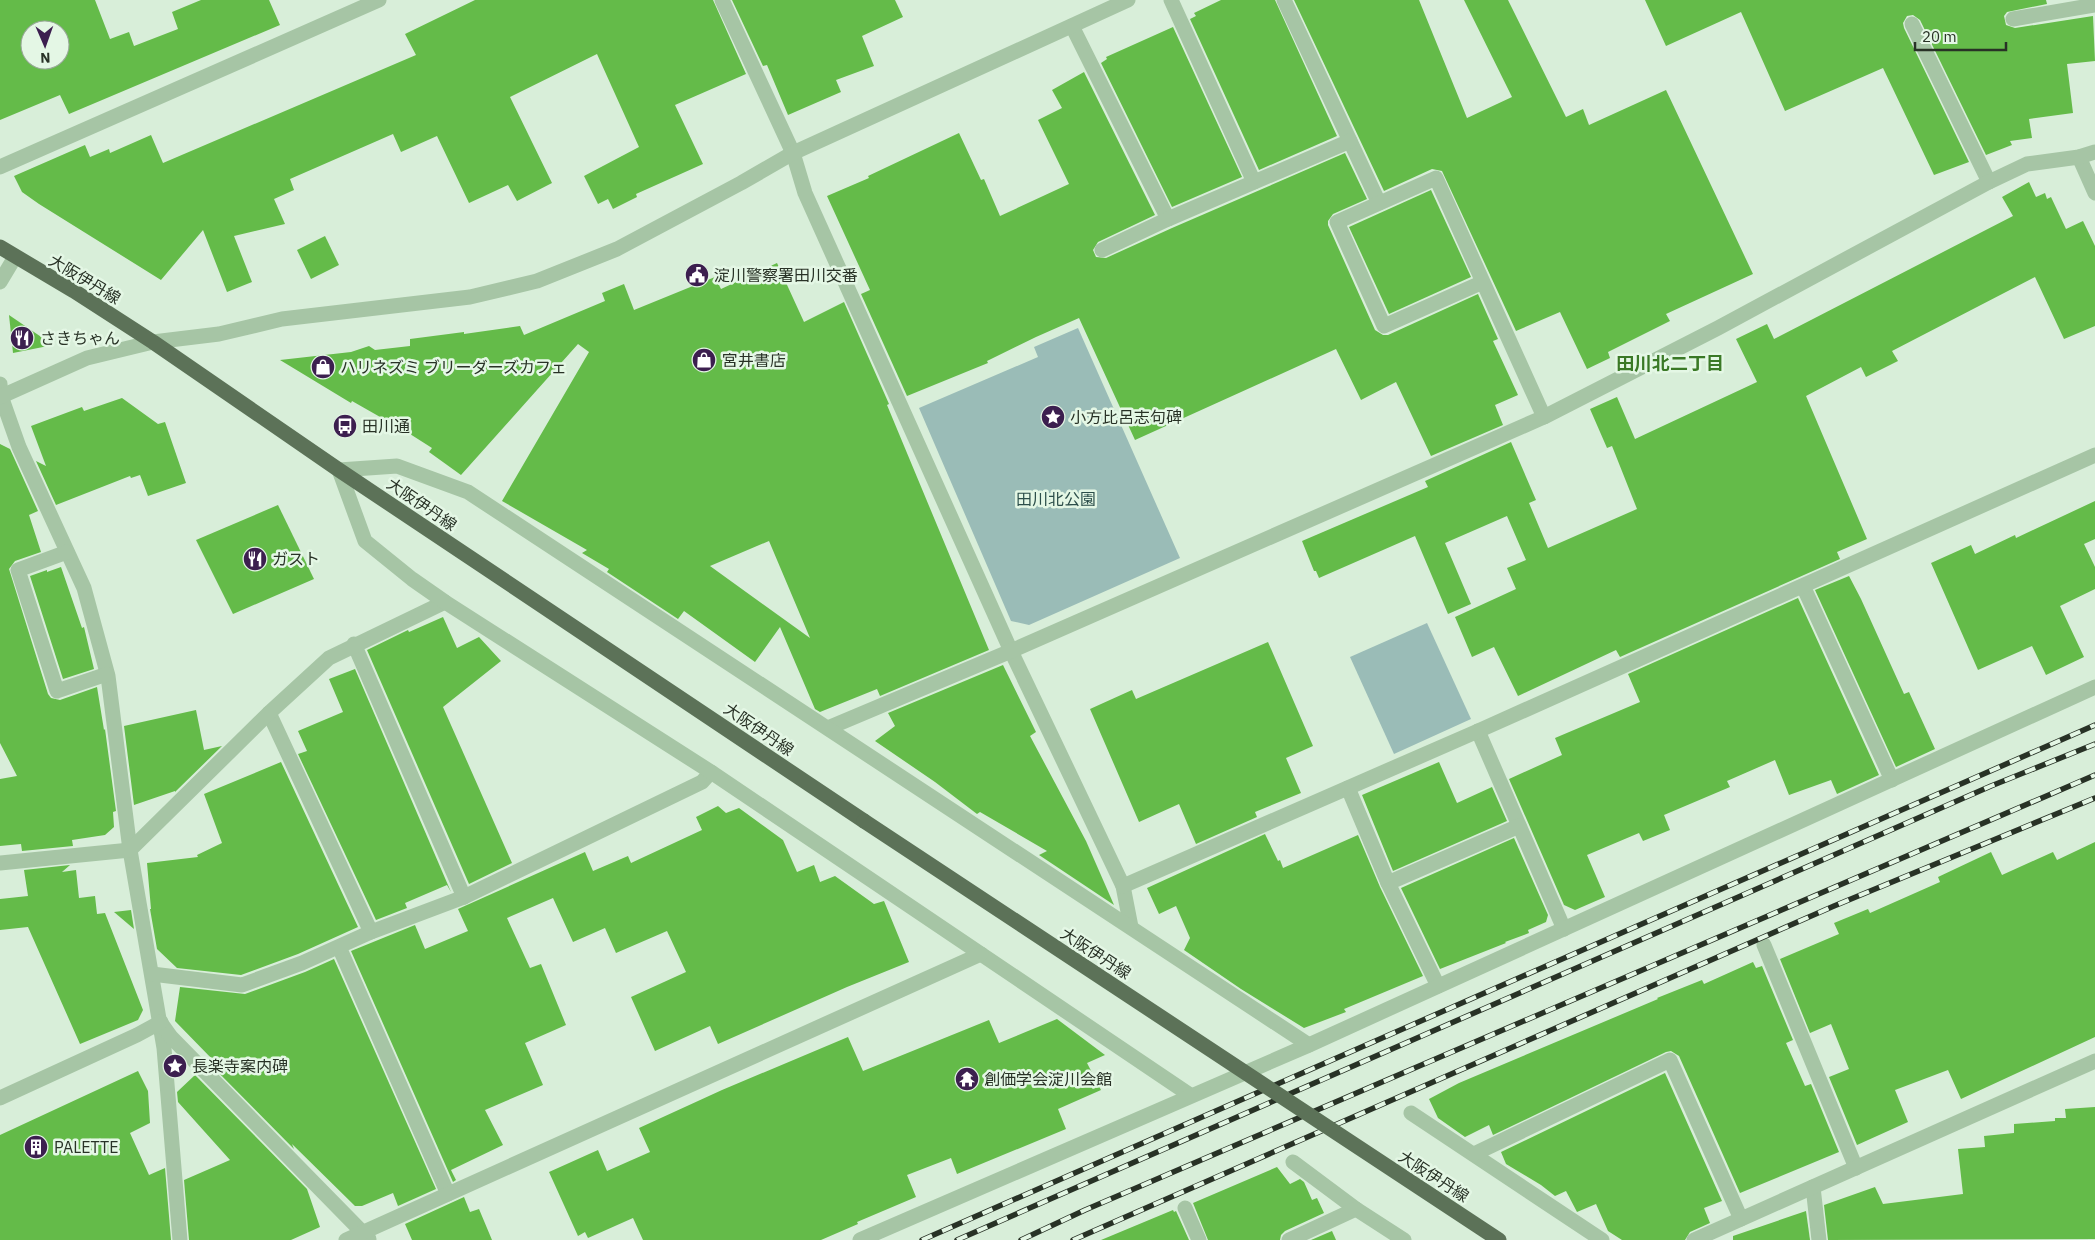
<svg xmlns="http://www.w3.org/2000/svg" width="2095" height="1240" font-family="'IBM Plex Sans','Noto Sans JP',sans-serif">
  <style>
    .green { fill: #9abcb7 }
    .building { fill: #64bb49; fill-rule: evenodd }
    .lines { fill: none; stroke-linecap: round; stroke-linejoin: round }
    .minor { stroke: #a6c5a5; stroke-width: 15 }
    .major { stroke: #5c7258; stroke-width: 15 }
    .rail-casing { stroke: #283226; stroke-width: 5.5 }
    .rail { stroke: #e4f7e5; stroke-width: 4; stroke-dasharray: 11; stroke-linecap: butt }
    .major-bridge { stroke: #5c7258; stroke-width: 15 }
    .labels { text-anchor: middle; stroke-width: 5; stroke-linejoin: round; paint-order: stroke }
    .poi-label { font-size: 16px; fill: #283226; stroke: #e4f7e5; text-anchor: start }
    .street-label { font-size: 16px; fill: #283226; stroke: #e4f7e5 }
    .park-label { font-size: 16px; fill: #2c4e4a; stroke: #e4f7e5 }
    .neighbourhood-label { font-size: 18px; font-weight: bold; fill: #3a7926; stroke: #e4f7e5 }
  </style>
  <rect width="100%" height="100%" fill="#d8eed9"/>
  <g class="green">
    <path d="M 1078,328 L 1180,558 L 1029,625 L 1011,621 L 919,408 L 1038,357 L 1034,347 Z"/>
    <path d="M 1427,623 L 1471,719 L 1394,754 L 1350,657 Z"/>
  </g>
  <g class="building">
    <path d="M 0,0 L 95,0 L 110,39 L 129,32 L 134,46 L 178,29 L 172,12 L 201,0 L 269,0 L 280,25 L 69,114 L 60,95 L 0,120 ZM 30,30 L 60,30 L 60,60 L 30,60 Z"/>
    <path d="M 475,0 L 713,0 L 746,74 L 675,105 L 703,164 L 636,194 L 637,197 L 613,209 L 608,199 L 598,204 L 584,176 L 639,147 L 597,54 L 510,97 L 552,183 L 517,201 L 508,185 L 469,203 L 437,136 L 401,152 L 393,134 L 290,179 L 294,190 L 274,199 L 285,224 L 234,236 L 252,282 L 227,292 L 203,230 L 161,280 L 39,204 L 22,192 L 14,176 L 85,145 L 90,157 L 109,149 L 110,153 L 151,135 L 163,163 L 416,55 L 405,34 Z"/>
    <path d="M 732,0 L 895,0 L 903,17 L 862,36 L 874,66 L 836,80 L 841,92 L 788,115 L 767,65 L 763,66 Z"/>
    <path d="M 1221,0 L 1275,0 L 1337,136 L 1259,170 L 1190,19 L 1196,16 L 1194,13 Z"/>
    <path d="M 1294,0 L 1419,0 L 1467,118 L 1512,97 L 1464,0 L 1508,0 L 1566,117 L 1583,109 L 1589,125 L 1666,90 L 1753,274 L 1666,314 L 1670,321 L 1608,352 L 1610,358 L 1587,369 L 1560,312 L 1516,331 L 1442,171 L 1432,169 L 1384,191 Z"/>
    <path d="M 1645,0 L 2046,0 L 2047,4 L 2007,12 L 2004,16 L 2006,25 L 2015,28 L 2093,16 L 2095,61 L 2067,64 L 2073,113 L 2029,119 L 2032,138 L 2010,141 L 2012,145 L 1986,155 L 1920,20 L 1913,15 L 1907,16 L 1903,23 L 1904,28 L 1969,162 L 1934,175 L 1883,68 L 1785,111 L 1741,12 L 1666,46 Z"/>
    <path d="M 1173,27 L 1242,177 L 1172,207 L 1101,63 L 1107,59 L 1106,57 Z"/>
    <path d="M 1084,72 L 1155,215 L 1098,242 L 1093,250 L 1096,257 L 1106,258 L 1172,228 L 1345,153 L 1367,199 L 1333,214 L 1328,221 L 1328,225 L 1375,330 L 1383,335 L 1388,335 L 1478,294 L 1498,339 L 1493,341 L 1518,395 L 1495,405 L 1503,425 L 1431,456 L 1396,382 L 1361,400 L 1336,349 L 1135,440 L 1079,318 L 1036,337 L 987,361 L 988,363 L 907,396 L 861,294 L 870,290 L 827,196 L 869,178 L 868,176 L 959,133 L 981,180 L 984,179 L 1000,216 L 1069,184 L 1038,120 L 1062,108 L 1052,90 Z"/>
    <path d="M 2029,182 L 2036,197 L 2045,193 L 2047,199 L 2051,197 L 2066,229 L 2083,221 L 2095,246 L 2095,326 L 2064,339 L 2035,277 L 1892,351 L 1898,361 L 1866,377 L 1861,367 L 1806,396 L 1867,539 L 1837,552 L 1840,559 L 1620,657 L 1616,650 L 1518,696 L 1494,647 L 1472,657 L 1455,617 L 1516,589 L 1507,568 L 1526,560 L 1507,516 L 1445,543 L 1471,604 L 1448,614 L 1415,536 L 1319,578 L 1316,571 L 1314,571 L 1302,541 L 1428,487 L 1425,481 L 1511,442 L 1536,500 L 1529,503 L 1548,548 L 1637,509 L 1612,446 L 1607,448 L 1590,409 L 1617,397 L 1635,439 L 1757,382 L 1736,339 L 1767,324 L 1774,339 L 2013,216 L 2002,197 Z"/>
    <path d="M 1431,190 L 1471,277 L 1389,314 L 1349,227 Z"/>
    <path d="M 325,236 L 339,265 L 311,279 L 297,250 Z"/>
    <path d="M 777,263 L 804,322 L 844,302 L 889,404 L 887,405 L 989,650 L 880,696 L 877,689 L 820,712 L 815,709 L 780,627 L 755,662 L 684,611 L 678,619 L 607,572 L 609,569 L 582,553 L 587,550 L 502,501 L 589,352 L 578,344 L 461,475 L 429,452 L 432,448 L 410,434 L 352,401 L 351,403 L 280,360 L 351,352 L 369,346 L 375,350 L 410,346 L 410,339 L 464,332 L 464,334 L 520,326 L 524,335 L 605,301 L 602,293 L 624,284 L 634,310 L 715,277 L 721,289 ZM 769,541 L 810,638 L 710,566 Z"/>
    <path d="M 9,315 L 53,345 L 13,353 Z"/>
    <path d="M 122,398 L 158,424 L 165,422 L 186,483 L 148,496 L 140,475 L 131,478 L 130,476 L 56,505 L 36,461 L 46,466 L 31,426 L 82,407 L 84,411 Z"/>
    <path d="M 0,444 L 10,449 L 38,511 L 29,515 L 41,552 L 15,561 L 9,569 L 48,694 L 51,698 L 60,700 L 97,687 L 104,730 L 105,729 L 116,811 L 113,812 L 114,827 L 105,835 L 72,840 L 73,846 L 22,851 L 21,844 L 0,846 L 0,779 L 17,776 L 0,743 Z"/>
    <path d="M 2095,501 L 2095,539 L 2084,544 L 2095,567 L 2095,589 L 2060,606 L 2084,657 L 2046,675 L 2032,646 L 1978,670 L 1931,563 L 1971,545 L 1975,554 L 2015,535 L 2016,538 Z"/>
    <path d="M 278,505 L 314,579 L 233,614 L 196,540 Z"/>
    <path d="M 61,567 L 82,628 L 84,627 L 94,669 L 63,679 L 30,576 L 47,570 L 47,572 Z"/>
    <path d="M 1849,576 L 1861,599 L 1904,694 L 1909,692 L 1935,749 L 1896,767 L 1815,590 Z"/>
    <path d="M 1798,598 L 1879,775 L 1837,794 L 1831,780 L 1789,795 L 1775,760 L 1727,781 L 1730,787 L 1664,815 L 1670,830 L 1643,841 L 1639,833 L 1587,855 L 1605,897 L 1575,910 L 1564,905 L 1509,779 L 1562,755 L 1555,738 L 1640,702 L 1628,674 Z"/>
    <path d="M 443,617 L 457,648 L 479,637 L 501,661 L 443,707 L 512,863 L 469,884 L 367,650 L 408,630 L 409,632 Z"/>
    <path d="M 1268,642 L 1313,746 L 1286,758 L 1301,793 L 1255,812 L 1257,817 L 1196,844 L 1179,804 L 1139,822 L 1090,709 L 1132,690 L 1136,699 Z"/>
    <path d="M 1003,665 L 1036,732 L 1030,736 L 1086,841 L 1114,905 L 1039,855 L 1047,851 L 980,812 L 977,814 L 935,782 L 875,741 L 895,726 L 888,713 Z"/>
    <path d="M 355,669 L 451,892 L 447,885 L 405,903 L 407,908 L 376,920 L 298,754 L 307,751 L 298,731 L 343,712 L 329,679 Z"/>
    <path d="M 196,710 L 204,750 L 222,746 L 175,792 L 175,791 L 134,805 L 124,726 Z"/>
    <path d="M 281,762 L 358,927 L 298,954 L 241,975 L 177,968 L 157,949 L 150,909 L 151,909 L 147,863 L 198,857 L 197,855 L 222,843 L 204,794 Z"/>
    <path d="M 1439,762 L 1457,803 L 1492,787 L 1507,821 L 1393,871 L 1362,795 Z"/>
    <path d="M 718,806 L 726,813 L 739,808 L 783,840 L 797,872 L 814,865 L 820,882 L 835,876 L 874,904 L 884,901 L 909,962 L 847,987 L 718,1044 L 710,1026 L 655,1051 L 631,997 L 686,972 L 667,931 L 616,953 L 605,928 L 573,942 L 553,898 L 507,918 L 530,968 L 541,964 L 566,1025 L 525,1043 L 543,1085 L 485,1110 L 503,1145 L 451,1170 L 456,1180 L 453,1182 L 351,951 L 415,925 L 425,949 L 468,931 L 458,909 L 585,852 L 593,871 L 628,856 L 631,863 L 702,830 L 696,817 Z"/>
    <path d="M 1265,834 L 1278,861 L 1280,860 L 1283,868 L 1358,835 L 1380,887 L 1423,976 L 1344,1009 L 1346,1012 L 1304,1028 L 1241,989 L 1184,950 L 1190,938 L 1176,906 L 1159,914 L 1147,888 Z"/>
    <path d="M 1514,838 L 1548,915 L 1546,922 L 1528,930 L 1529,933 L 1505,942 L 1506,943 L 1440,969 L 1401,888 Z"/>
    <path d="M 2095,842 L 2095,1037 L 1961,1099 L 1948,1070 L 1895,1090 L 1908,1122 L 1857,1145 L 1829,1077 L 1849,1069 L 1831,1024 L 1810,1033 L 1780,959 L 1839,934 L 1834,923 L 1868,909 L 1870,913 L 1940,882 L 1938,877 L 1991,852 L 2002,875 L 2053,852 L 2057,860 Z"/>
    <path d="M 70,865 L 62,872 L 76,870 L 79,898 L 95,896 L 97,914 L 105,913 L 143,1010 L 138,1020 L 80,1044 L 28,927 L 0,930 L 0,899 L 28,896 L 24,870 Z"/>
    <path d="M 131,910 L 134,929 L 114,912 Z"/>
    <path d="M 334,959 L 436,1189 L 398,1206 L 393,1193 L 362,1206 L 355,1206 L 292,1144 L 294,1149 L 209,1063 L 213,1060 L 175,1021 L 180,987 L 245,994 L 305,972 Z"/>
    <path d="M 1753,962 L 1756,968 L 1762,966 L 1793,1040 L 1786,1043 L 1805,1086 L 1811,1084 L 1839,1152 L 1740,1193 L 1679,1056 L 1671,1051 L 1666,1052 L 1493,1135 L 1489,1125 L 1465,1137 L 1438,1118 L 1429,1099 L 1459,1083 L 1658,999 L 1657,998 L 1702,980 L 1704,984 Z"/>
    <path d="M 1057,1019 L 1105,1055 L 1087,1063 L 1101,1090 L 1058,1109 L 1066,1129 L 957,1174 L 951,1158 L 907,1175 L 916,1197 L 857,1222 L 858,1224 L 821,1240 L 643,1240 L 633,1218 L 588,1238 L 585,1232 L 578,1236 L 549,1172 L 598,1150 L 607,1171 L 650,1152 L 639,1128 L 722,1090 L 848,1037 L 863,1071 L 989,1020 L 999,1043 Z"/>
    <path d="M 138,1071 L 148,1091 L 150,1123 L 130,1133 L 149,1175 L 165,1168 L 171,1240 L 0,1240 L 0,1135 Z"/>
    <path d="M 1665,1073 L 1722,1201 L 1704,1208 L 1710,1223 L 1690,1232 L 1685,1240 L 1622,1240 L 1608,1231 L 1596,1204 L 1577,1212 L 1566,1191 L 1555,1196 L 1541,1185 L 1506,1164 L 1501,1152 Z"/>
    <path d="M 195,1075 L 307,1189 L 320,1227 L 291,1240 L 189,1240 L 184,1180 L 230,1160 L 178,1102 L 177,1092 Z"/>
    <path d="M 2095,1107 L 2095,1239 L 1828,1240 L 1824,1205 L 1875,1187 L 1883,1204 L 1963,1194 L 1958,1149 L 1985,1147 L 1984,1136 L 2014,1133 L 2014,1124 L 2055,1121 L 2055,1118 L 2066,1118 L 2065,1109 Z"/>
    <path d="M 1277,1167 L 1290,1184 L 1300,1179 L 1304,1182 L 1312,1200 L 1317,1198 L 1324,1213 L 1285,1231 L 1281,1235 L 1280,1240 L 1208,1240 L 1193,1203 Z"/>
    <path d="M 464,1197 L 470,1212 L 479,1209 L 492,1240 L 412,1240 L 405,1224 Z"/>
    <path d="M 1173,1210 L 1174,1212 L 1176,1211 L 1189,1240 L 1101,1240 Z"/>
    <path d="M 1806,1211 L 1810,1240 L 1733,1240 L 1733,1236 Z"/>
    <path d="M 1332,1231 L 1336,1240 L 1311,1240 Z"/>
  </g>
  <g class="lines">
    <g class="minor">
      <path d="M 722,0 L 793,153 L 805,193 L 1011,651 L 1123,886 L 1131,927"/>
      <path d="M 1171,0 L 1254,182"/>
      <path d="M 1284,0 L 1379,203"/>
      <path d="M 2013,19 L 2095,5"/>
      <path d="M 1912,24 L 1989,182"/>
      <path d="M 1072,26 L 1168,219"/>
      <path d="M 2079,157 L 2095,193"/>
      <path d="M 0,167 L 379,0"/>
      <path d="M 1102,250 L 1168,219 L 1350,141"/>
      <path d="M 0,282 L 15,257"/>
      <path d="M 1483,282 L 1384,326 L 1337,222 L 1436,178 L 1544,417"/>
      <path d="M 0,384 L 1,396 L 19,447 L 84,588 L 108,676 L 130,850 L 164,1048 L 180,1240"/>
      <path d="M 0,397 L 87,358 L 153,342 L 219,334 L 282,319 L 470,297 L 537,281 L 617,249 L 741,183 L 793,153 L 1128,0"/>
      <path d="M 67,552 L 18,570 L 57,691 L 107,674"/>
      <path d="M 1803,586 L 1892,780"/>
      <path d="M 354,644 L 464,897"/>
      <path d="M 269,713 L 371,932"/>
      <path d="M 828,728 L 1011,651 L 1544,417 L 1718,328 L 1989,182 L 2027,164 L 2079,157 L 2095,152"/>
      <path d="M 1478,731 L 1564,929"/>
      <path d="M 1348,788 L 1388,883 L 1438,986"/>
      <path d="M 0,863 L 130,850 L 269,713 L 329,658 L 445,602"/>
      <path d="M 1388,883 L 1519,826"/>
      <path d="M 1123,886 L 1478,731 L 2095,455"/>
      <path d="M 1764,945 L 1856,1168"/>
      <path d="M 339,947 L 448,1194"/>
      <path d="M 152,974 L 242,985 L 302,963 L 371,932 L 464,897 L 702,782 L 711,772"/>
      <path d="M 161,1023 L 171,1037 L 369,1239"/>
      <path d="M 1190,1095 L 711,772 L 445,602 L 412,579 L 365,541 L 339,470 L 397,466 L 468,492 L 1309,1045"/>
      <path d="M 0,1098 L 137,1035 L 161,1022"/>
      <path d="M 1411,1113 L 1602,1240"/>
      <path d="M 1474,1154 L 1670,1060 L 1741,1219"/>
      <path d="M 1293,1162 L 1356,1209 L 1404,1240"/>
      <path d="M 1813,1187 L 1819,1240"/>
      <path d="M 1185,1208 L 1199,1240"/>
      <path d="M 346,1240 L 981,954"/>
      <path d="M 860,1240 L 1309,1045 L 2095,687"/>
      <path d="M 1289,1240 L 1356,1209"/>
      <path d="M 1694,1240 L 2095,1061"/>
    </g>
    <path class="major" d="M 0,247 L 74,291 L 153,342 L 339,470 L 864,821"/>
    <g class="rail-casing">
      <g id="rail">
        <path d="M 922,1240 L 2095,725"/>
        <path d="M 957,1240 L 1991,786 L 2095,744"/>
        <path d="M 1021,1240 L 1085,1210 L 2095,775"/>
        <path d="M 1073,1240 L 1834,906 L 2095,798"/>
      </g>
    </g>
    <use href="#rail" class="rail"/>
    <path class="major-bridge" d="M 864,821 L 1499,1240"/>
  </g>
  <defs>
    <g id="civic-disc" transform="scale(1.25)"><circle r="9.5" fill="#3c1f4f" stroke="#e4f7e5"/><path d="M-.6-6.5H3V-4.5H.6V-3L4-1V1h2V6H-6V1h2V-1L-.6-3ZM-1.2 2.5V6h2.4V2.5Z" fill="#fff"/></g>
    <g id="restaurant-disc" transform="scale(1.25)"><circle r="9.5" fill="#3c1f4f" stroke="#e4f7e5"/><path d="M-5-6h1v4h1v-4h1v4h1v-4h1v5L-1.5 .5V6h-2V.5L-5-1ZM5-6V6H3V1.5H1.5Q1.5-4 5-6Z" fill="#fff"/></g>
    <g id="shop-disc" transform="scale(1.25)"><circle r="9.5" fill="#3c1f4f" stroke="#e4f7e5"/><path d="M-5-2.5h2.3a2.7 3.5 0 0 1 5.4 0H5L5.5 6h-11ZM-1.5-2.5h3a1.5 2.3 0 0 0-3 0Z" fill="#fff"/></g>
    <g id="sight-disc" transform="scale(1.25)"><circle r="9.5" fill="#3c1f4f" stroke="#e4f7e5"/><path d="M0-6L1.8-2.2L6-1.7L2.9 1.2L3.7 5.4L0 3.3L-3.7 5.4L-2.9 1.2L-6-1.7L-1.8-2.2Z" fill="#fff"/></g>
    <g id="bus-disc" transform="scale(1.25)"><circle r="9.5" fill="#3c1f4f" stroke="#e4f7e5"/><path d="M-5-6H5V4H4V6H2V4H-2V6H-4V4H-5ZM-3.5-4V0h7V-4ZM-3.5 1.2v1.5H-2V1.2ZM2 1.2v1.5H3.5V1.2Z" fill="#fff"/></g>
    <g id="temple-disc" transform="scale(1.25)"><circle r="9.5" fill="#3c1f4f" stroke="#e4f7e5"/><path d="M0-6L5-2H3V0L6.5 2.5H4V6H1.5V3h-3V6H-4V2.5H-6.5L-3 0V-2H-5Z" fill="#fff"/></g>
    <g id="building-disc" transform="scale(1.25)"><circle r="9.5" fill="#3c1f4f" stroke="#e4f7e5"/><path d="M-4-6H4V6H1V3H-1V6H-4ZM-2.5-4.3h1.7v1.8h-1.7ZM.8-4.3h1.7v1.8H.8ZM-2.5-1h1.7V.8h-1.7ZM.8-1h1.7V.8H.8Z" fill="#fff"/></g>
  </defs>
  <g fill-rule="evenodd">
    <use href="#civic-disc" x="697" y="275"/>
    <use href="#restaurant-disc" x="22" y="338"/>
    <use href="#shop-disc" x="704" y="360"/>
    <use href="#shop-disc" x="323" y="367"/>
    <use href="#sight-disc" x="1053" y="417"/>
    <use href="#bus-disc" x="345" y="426"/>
    <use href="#restaurant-disc" x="255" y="559"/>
    <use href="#sight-disc" x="175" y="1066"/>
    <use href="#temple-disc" x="967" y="1079"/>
    <use href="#building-disc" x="36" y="1147"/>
  </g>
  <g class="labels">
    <g class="poi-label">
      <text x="714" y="281">淀川警察署田川交番</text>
      <text x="40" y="344">さきちゃん</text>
      <text x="722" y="366">宮井書店</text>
      <text x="340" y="373">ハリネズミ ブリーダーズカフェ</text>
      <text x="1070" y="423">小方比呂志句碑</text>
      <text x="362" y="432">田川通</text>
      <text x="272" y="565">ガスト</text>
      <text x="192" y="1072">長楽寺案内碑</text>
      <text x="984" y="1085">創価学会淀川会館</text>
      <text x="54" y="1153">PALETTE</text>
    </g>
    <g class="street-label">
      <text transform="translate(85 279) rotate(31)" y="6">大阪伊丹線</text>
      <text transform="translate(422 504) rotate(34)" y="6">大阪伊丹線</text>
      <text transform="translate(759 729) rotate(34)" y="6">大阪伊丹線</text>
      <text transform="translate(1096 953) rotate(33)" y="6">大阪伊丹線</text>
      <text transform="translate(1434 1176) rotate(33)" y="6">大阪伊丹線</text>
    </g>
    <g class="park-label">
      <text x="1056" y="505">田川北公園</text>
    </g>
    <g class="neighbourhood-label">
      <text x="1670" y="370">田川北二丁目</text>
    </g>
  </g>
  <g transform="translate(45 45) rotate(178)"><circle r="24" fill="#e4f7e5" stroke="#99a899"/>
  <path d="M0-4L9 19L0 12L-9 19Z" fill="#3c1f4f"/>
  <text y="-8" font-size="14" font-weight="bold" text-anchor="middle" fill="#283226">N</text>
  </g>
  <path d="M1915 42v8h91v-8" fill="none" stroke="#283226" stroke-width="2.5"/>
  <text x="1922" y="42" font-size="15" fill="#283226" stroke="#e4f7e5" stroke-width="4" paint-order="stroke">20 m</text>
</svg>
